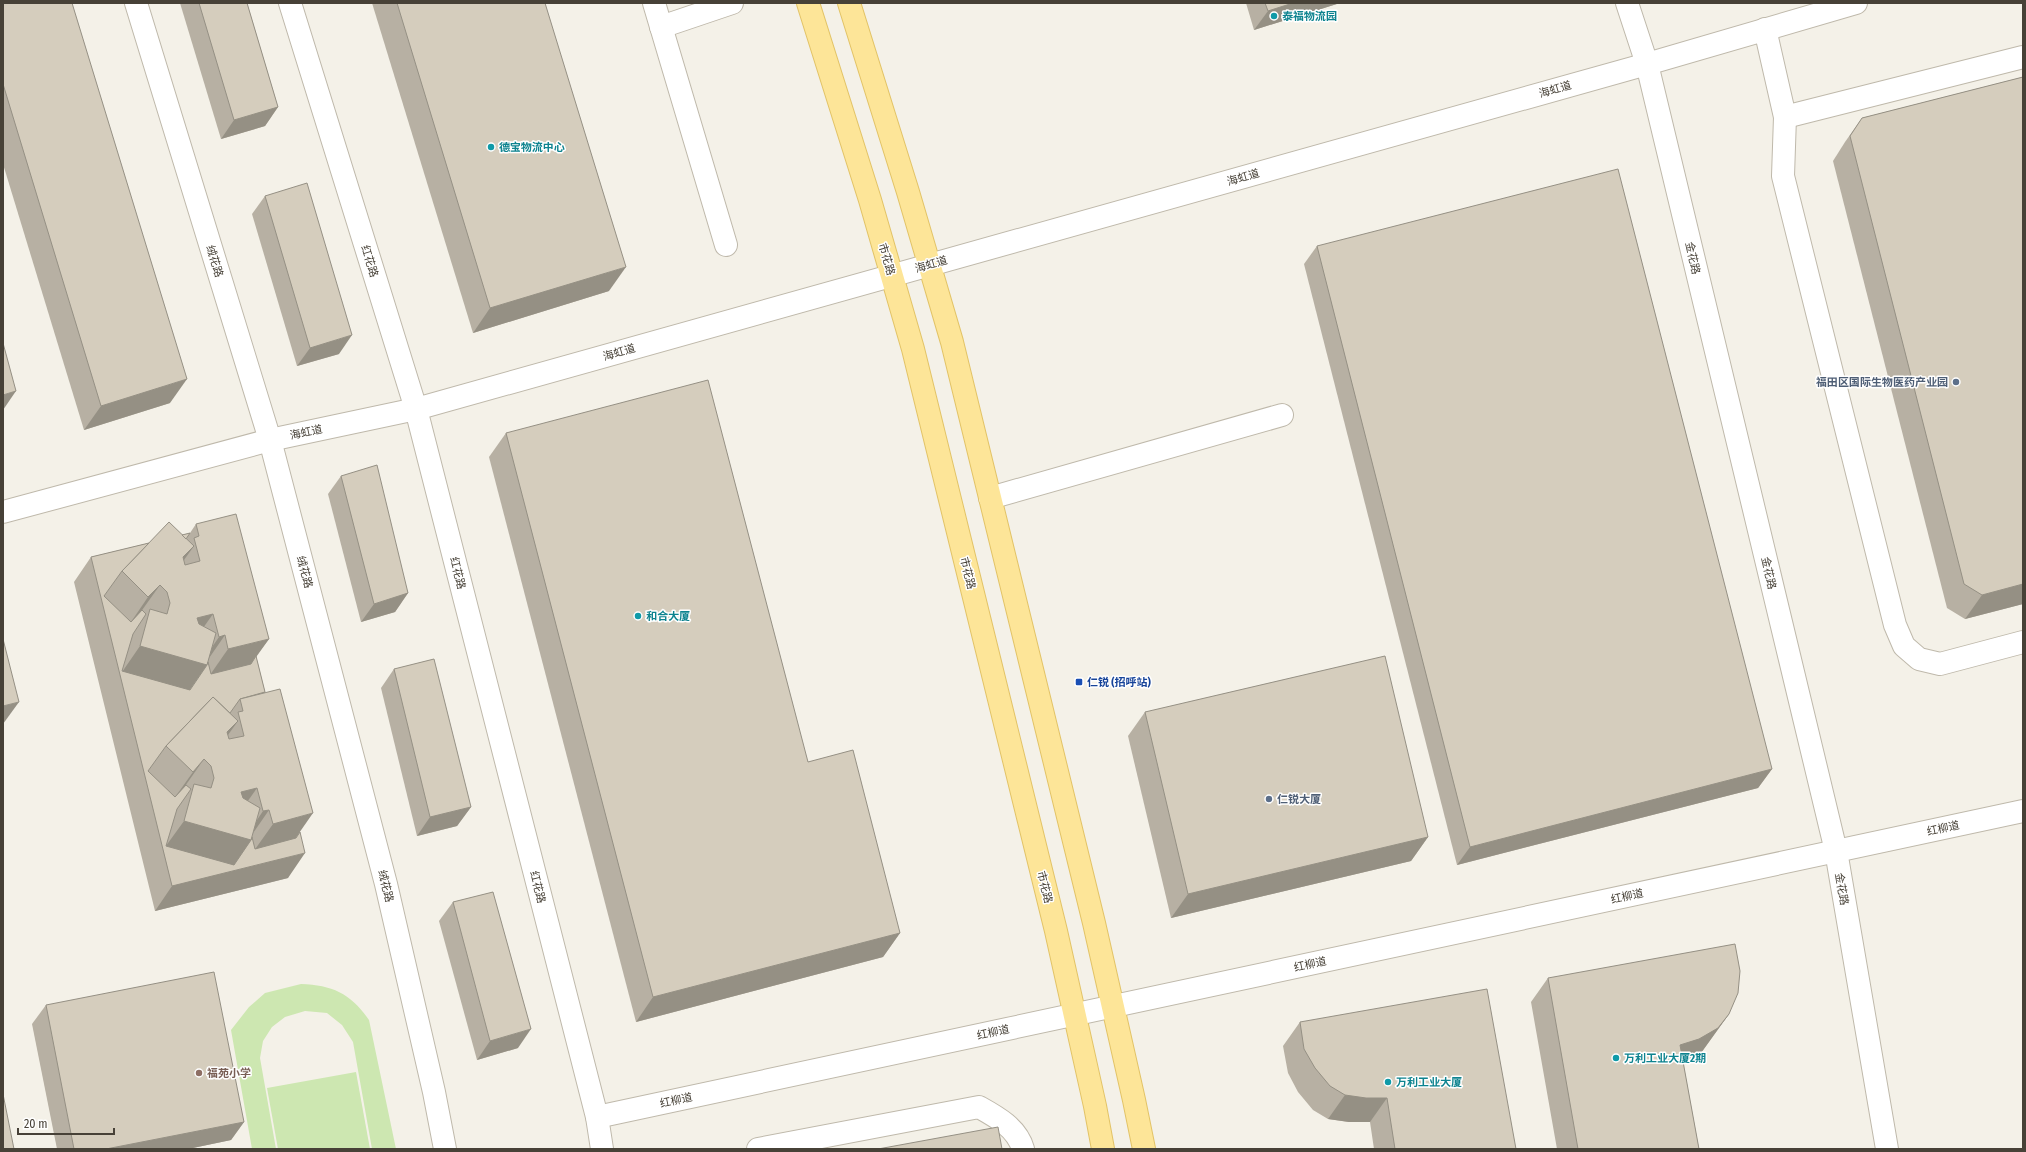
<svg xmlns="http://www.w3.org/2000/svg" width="2026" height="1152" font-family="'Fira Sans Condensed','Noto Sans SC',sans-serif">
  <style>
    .green { fill: #cde7b1 }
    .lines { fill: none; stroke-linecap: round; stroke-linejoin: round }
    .minor-casing { stroke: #bfb9ab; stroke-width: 24 }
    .major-casing { stroke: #e2c367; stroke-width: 24 }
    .minor { stroke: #fff; stroke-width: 22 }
    .major { stroke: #fde598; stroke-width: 22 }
    .wall { fill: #b7b0a3 }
    .shaded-wall { fill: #959084 }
    .building { fill: #d5cdbd; stroke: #959084 }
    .culture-dot { fill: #0f9aa8; stroke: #fff; stroke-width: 1.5 }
    .service-dot { fill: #5c6f8a; stroke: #fff; stroke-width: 1.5 }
    .transit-dot { fill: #1a4fb4; stroke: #fff; stroke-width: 1.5 }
    .education-dot { fill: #8d6e63; stroke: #fff; stroke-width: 1.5 }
    .labels { text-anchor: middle; stroke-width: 3; stroke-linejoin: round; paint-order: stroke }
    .culture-label { font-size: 11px; font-weight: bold; fill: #0d838f; stroke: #fff; text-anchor: start }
    .street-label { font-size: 11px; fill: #474137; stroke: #fff }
    .service-label { font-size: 11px; font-weight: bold; fill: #4e5e75; stroke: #fff; text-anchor: end }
    .transit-label { font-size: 11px; font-weight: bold; fill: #164399; stroke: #fff; text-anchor: start }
    .education-label { font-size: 11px; font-weight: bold; fill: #785e54; stroke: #fff; text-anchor: start }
  </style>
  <rect width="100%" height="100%" fill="#f4f1e8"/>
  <g class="green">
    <path d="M 301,984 C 333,985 351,994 369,1020 L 396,1149 L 372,1149 L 353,1042 L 342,1025 L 327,1013 L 305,1011 L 285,1017 L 272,1027 L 263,1041 L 260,1058 L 276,1149 L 252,1149 L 231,1030 L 249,1007 L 265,993 Z"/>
    <path d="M 356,1072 L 370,1149 L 278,1149 L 267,1088 Z"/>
  </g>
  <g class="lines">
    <g class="minor-casing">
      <g id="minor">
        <path d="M 136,3 L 270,440 L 386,884 L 434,1092 L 445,1149"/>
        <path d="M 290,3 L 416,409 L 597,1117 L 602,1149"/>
        <path d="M 654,3 L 726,245"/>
        <path d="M 1627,3 L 1647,64 L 1836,851 L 1887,1149"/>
        <path d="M 661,27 L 732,3"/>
        <path d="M 1765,29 L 1785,117 L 1783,176 L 1895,625 L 1904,646 L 1919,659 L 1940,664 L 2023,642"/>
        <path d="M 1785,117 L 2023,57"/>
        <path d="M 990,498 L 1282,415"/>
        <path d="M 3,512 L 270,440 L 416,409 L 1647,64 L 1856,3"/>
        <path d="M 597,1117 L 2023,811"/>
        <path d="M 758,1149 L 979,1107 C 997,1117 1017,1128 1023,1149"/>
      </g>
    </g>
    <g class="major-casing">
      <g id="major">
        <path d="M 808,3 L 870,200 L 913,349 L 1056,931 L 1095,1106 L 1103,1149"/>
        <path d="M 849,3 L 908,192 L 952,342 L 1094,923 L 1134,1100 L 1144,1149"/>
      </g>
    </g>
    <use href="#minor" class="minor"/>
    <use href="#major" class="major"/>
  </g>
  <g class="wall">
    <path d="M 3,3 L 170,403 L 84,430 L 3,164 Z"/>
    <path d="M 180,3 L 247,3 L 278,107 L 265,126 L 221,139 Z"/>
    <path d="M 372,3 L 545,3 L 609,291 L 473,333 Z"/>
    <path d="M 1246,3 L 1340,3 L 1254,30 Z"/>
    <path d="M 2023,77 L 2023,604 L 1965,619 L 1947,608 L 1833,161 L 1845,142 L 1862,118 Z"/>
    <path d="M 265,196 L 339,354 L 297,366 L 252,214 Z"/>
    <path d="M 1317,246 L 1772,769 L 1758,788 L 1457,865 L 1304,264 Z"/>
    <path d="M 506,433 L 808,762 L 900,933 L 883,957 L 636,1022 L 489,457 Z"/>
    <path d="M 341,476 L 408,593 L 395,612 L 361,622 L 328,494 Z"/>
    <path d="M 196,524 L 269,639 L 256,656 L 300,832 L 288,878 L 155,911 L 74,582 L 91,557 L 190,533 Z"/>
    <path d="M 394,669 L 471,807 L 457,826 L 417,836 L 381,688 Z"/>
    <path d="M 1145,712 L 1428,837 L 1411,861 L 1171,918 L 1128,736 Z"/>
    <path d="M 453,902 L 518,1048 L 477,1060 L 439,921 Z"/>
    <path d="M 1548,978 L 1729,1014 L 1701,1053 L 1683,1062 L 1699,1149 L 1557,1149 L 1531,1002 Z"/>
    <path d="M 46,1005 L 244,1122 L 231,1140 L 188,1149 L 57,1149 L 32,1024 Z"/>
    <path d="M 1300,1022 L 1516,1149 L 1374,1149 L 1370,1122 L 1349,1122 L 1328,1119 L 1313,1110 L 1298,1092 L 1288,1073 L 1283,1046 Z"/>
  </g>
  <g class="shaded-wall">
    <path d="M 1293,3 L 1340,3 L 1254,30 L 1268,11 Z"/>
    <path d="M 278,107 L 265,126 L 221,139 L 234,120 Z"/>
    <path d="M 626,267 L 609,291 L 473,333 L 490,308 Z"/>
    <path d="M 352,335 L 339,354 L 297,366 L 310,348 Z"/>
    <path d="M 187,379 L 170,403 L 84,430 L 101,406 Z"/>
    <path d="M 16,391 L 3,410 L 3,395 Z"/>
    <path d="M 194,546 L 166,585 L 183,557 Z"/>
    <path d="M 2023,584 L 2023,604 L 1965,619 L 1982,595 Z"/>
    <path d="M 160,585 L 125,634 L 114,647 L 148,597 Z"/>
    <path d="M 408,593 L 395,612 L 361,622 L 374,604 Z"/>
    <path d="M 213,614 L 186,652 L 197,618 Z"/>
    <path d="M 225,635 L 205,664 L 207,665 L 173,714 L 120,675 L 140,646 L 201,663 L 219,637 Z"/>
    <path d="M 269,639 L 234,688 L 194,698 L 228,649 Z"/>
    <path d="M 19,702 L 3,724 L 3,706 Z"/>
    <path d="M 238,721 L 210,760 L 227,732 Z"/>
    <path d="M 204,759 L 169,809 L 158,821 L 193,772 Z"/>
    <path d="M 1772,769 L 1758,788 L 1457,865 L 1470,847 Z"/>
    <path d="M 257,788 L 230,826 L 241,792 Z"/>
    <path d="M 471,807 L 457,826 L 417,836 L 430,817 Z"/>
    <path d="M 269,810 L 249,839 L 251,840 L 241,869 L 273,824 L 313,813 L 281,859 L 305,853 L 288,878 L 155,911 L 172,886 L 163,850 L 184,821 L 245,838 L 263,811 Z"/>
    <path d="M 1428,837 L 1411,861 L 1171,918 L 1188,894 Z"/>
    <path d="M 900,933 L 883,957 L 636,1022 L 653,997 Z"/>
    <path d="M 1729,1014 L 1701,1053 L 1682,1063 L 1680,1045 Z"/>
    <path d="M 531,1029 L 518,1048 L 477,1060 L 490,1041 Z"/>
    <path d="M 1345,1095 L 1387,1098 L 1370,1122 L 1349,1122 L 1328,1119 Z"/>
    <path d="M 244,1122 L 231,1140 L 188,1149 L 106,1149 Z"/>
  </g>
  <g class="building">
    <path d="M 3,3 L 72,3 L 187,379 L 101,406 L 3,84 Z"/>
    <path d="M 199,3 L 247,3 L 278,107 L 234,120 Z"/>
    <path d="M 397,3 L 545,3 L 626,267 L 490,308 Z"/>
    <path d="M 1265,3 L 1293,3 L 1268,11 Z"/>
    <path d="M 2023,77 L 2023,584 L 1982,595 L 1964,584 L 1850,136 L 1862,118 Z"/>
    <path d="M 1618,169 L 1772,769 L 1470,847 L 1317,246 Z"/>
    <path d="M 307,183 L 352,335 L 310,348 L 265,196 Z"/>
    <path d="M 3,343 L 16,391 L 3,395 Z"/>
    <path d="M 708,380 L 808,762 L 853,750 L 900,933 L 653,997 L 506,433 Z"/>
    <path d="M 377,465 L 408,593 L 374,604 L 341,476 Z"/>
    <path d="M 236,514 L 269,639 L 228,649 L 225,635 L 219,637 L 213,614 L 197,618 L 199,624 L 216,633 L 207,665 L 140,646 L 150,609 L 167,614 L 170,603 L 167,592 L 160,585 L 148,597 L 122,571 L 169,522 L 194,546 L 183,557 L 185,565 L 200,561 L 194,538 L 199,536 L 196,524 Z"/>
    <path d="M 190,533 L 186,539 L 182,535 Z"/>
    <path d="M 149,543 L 122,571 L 104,596 L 131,622 L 142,610 L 146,614 L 133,634 L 122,671 L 190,690 L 207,665 L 208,662 L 211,674 L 251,664 L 256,656 L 265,692 L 240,699 L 230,713 L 213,697 L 166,746 L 148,771 L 175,797 L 186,785 L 191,789 L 177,809 L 166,846 L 234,865 L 251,840 L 252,837 L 255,849 L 296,838 L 300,832 L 305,853 L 172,886 L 91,557 Z"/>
    <path d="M 3,639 L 19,702 L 3,706 Z"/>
    <path d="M 1385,656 L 1428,837 L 1188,894 L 1145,712 Z"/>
    <path d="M 434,659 L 471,807 L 430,817 L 394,669 Z"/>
    <path d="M 280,689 L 313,813 L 273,824 L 269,810 L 263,811 L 257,788 L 241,792 L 243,798 L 260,808 L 251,840 L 184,821 L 194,784 L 211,788 L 214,778 L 211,766 L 204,759 L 193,772 L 166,746 L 213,697 L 238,721 L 227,732 L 229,739 L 244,736 L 238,712 L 243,711 L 240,699 Z"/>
    <path d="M 493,892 L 531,1029 L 490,1041 L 453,902 Z"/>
    <path d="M 1735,944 L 1740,971 L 1738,993 L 1729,1014 L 1718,1028 L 1699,1039 L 1680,1045 L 1699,1149 L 1578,1149 L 1548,978 Z"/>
    <path d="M 214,972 L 244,1122 L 106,1149 L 74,1149 L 46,1005 Z"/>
    <path d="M 1487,989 L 1516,1149 L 1395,1149 L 1387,1098 L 1366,1098 L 1345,1095 L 1330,1086 L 1315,1068 L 1304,1049 L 1300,1022 Z"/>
    <path d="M 3,1094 L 14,1149 L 3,1149 Z"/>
    <path d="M 998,1127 L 1002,1149 L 878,1149 Z"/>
  </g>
  <g class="culture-dot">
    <circle cx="1274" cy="16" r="4"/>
    <circle cx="491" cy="147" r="4"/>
    <circle cx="638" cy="616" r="4"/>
    <circle cx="1616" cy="1058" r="4"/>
    <circle cx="1388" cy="1082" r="4"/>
  </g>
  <g class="service-dot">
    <circle cx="1956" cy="382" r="4"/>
    <circle cx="1269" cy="799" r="4"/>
  </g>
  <rect class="transit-dot" x="1075" y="678" width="8" height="8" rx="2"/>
  <circle class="education-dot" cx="199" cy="1073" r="4"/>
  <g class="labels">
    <g class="culture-label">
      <text x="1282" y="20">泰福物流园</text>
      <text x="499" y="151">德宝物流中心</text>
      <text x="646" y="620">和合大厦</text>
      <text x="1624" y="1062">万利工业大厦2期</text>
      <text x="1396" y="1086">万利工业大厦</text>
    </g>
    <g class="street-label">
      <text transform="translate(1555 89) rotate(-16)" y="4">海虹道</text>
      <text transform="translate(1243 177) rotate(-16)" y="4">海虹道</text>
      <text transform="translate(1693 258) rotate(77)" y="4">金花路</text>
      <text transform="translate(887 259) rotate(74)" y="4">市花路</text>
      <text transform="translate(215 261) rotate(73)" y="4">绒花路</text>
      <text transform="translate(370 261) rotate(73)" y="4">红花路</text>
      <text transform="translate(931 264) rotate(-16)" y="4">海虹道</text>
      <text transform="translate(619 352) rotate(-16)" y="4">海虹道</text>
      <text transform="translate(306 432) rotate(-12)" y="4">海虹道</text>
      <text transform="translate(305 572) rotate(75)" y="4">绒花路</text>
      <text transform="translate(458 573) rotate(76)" y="4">红花路</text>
      <text transform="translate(968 573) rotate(76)" y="4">市花路</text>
      <text transform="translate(1769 573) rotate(77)" y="4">金花路</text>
      <text transform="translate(1943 828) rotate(-12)" y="4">红柳道</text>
      <text transform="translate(386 886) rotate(76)" y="4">绒花路</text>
      <text transform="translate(538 887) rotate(76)" y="4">红花路</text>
      <text transform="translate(1045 887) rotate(76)" y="4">市花路</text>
      <text transform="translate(1842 889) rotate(80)" y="4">金花路</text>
      <text transform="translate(1627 896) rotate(-12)" y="4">红柳道</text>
      <text transform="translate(1310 964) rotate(-12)" y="4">红柳道</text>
      <text transform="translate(993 1032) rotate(-12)" y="4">红柳道</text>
      <text transform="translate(676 1100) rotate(-12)" y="4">红柳道</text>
    </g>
    <g class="service-label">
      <text x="1948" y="386">福田区国际生物医药产业园</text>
      <text x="1277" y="803" text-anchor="start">仁锐大厦</text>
    </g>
    <g class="transit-label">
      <text x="1087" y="686">仁锐 (招呼站)</text>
    </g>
    <g class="education-label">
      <text x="207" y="1077">福苑小学</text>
    </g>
  </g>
  <rect width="2026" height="1152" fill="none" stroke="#474137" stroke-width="8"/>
  <path d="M18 1128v6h96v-6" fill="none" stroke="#474137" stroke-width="2"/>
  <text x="24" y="1128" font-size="12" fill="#474137" stroke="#ffffff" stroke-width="3" paint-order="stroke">20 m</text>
</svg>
